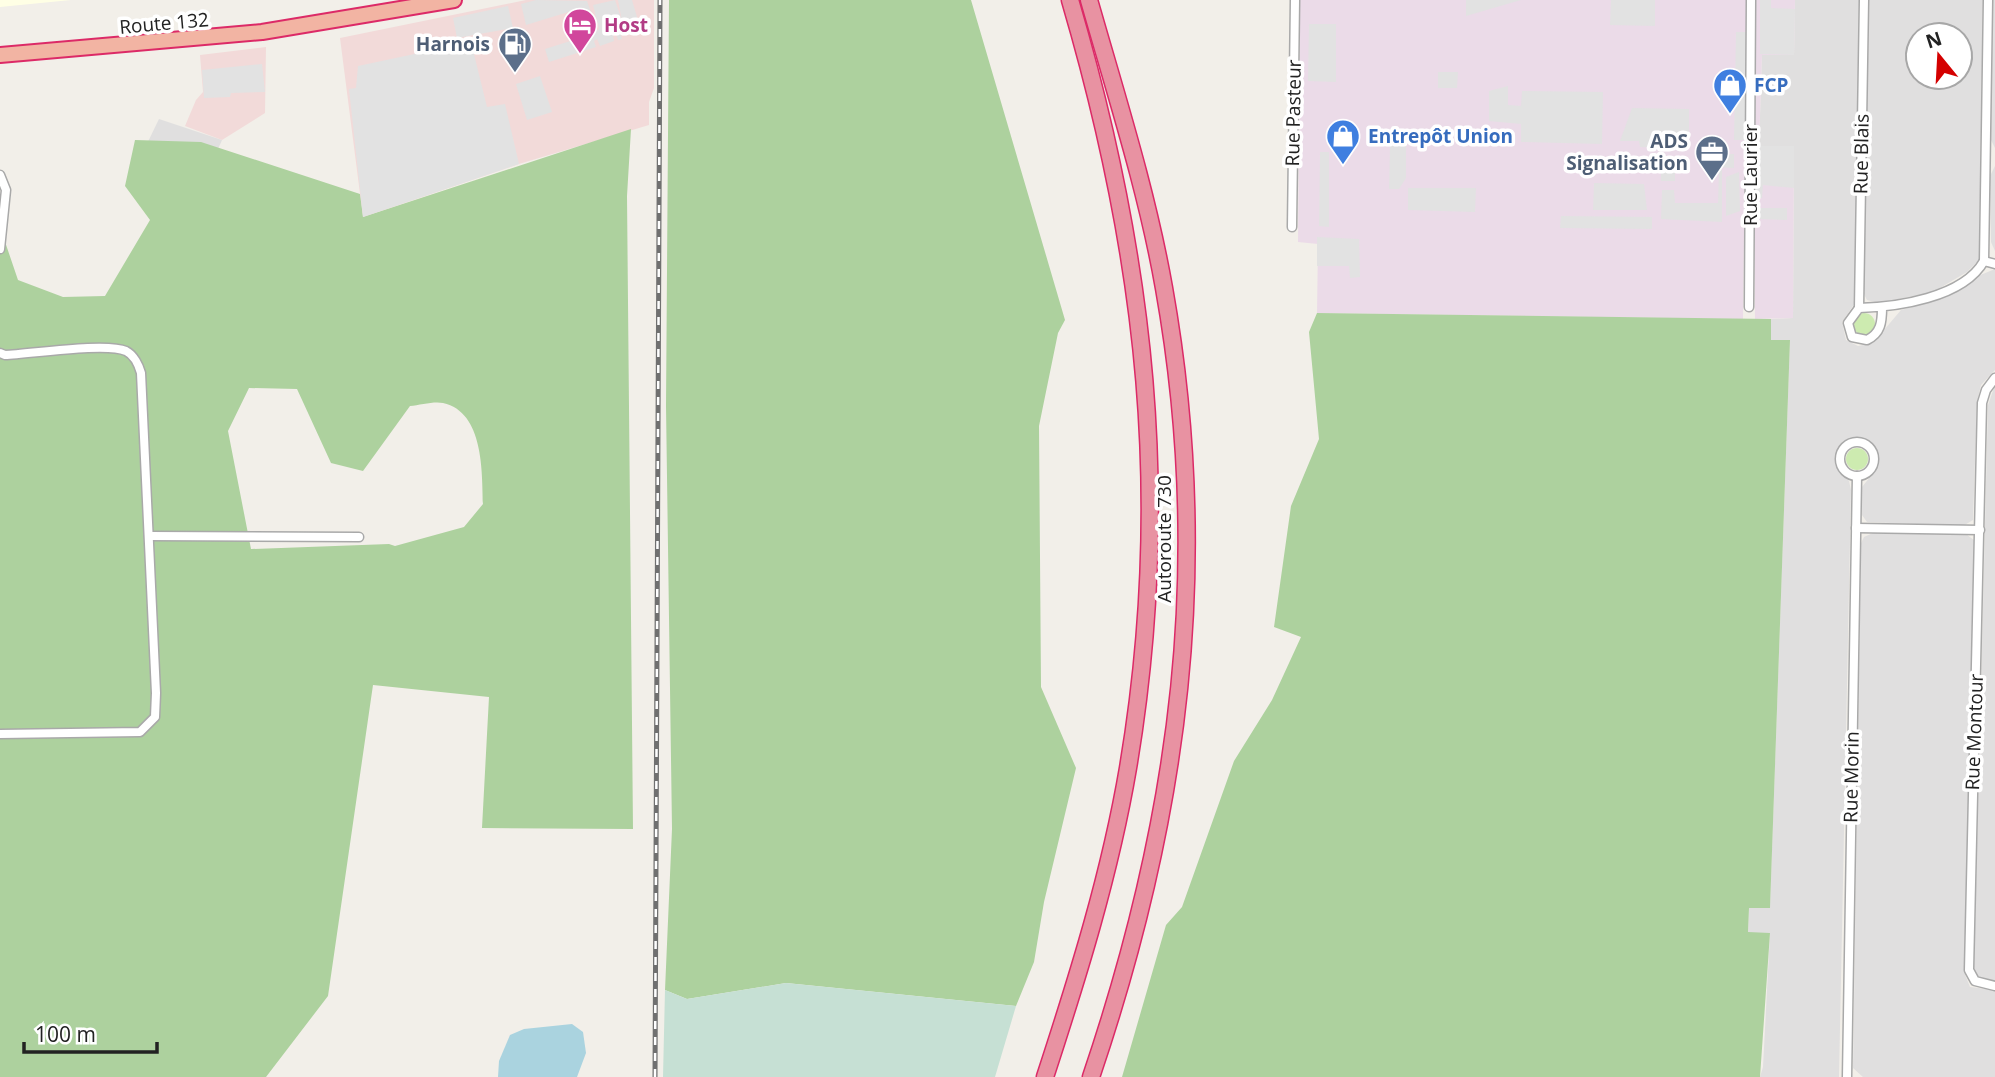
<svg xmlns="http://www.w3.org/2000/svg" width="1995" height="1077" font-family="'Open Sans',sans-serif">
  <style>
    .residential { fill: #e0dfdf; fill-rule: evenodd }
    .commercial { fill: #f2dad9 }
    .industrial { fill: #ebdbe8 }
    .education { fill: #ffffe5 }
    .grass { fill: #cdebb0 }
    .forest { fill: #add19e; fill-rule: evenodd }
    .wetland { fill: #c6e0d4 }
    .parking { fill: #e2e2e2 }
    .water { fill: #aad3df }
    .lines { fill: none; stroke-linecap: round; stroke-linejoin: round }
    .minor-casing { stroke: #a9a9a9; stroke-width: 11 }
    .trunk-casing { stroke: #dc2a67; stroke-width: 18 }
    .motorway-casing { stroke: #dc2a67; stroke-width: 19 }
    .minor { stroke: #fff; stroke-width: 8 }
    .trunk { stroke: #f2b4a3; stroke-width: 14 }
    .motorway { stroke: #e892a2; stroke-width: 16 }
    .rail-casing { stroke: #707070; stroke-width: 5 }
    .rail { stroke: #fff; stroke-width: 2.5; stroke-dasharray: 8; stroke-linecap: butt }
    .labels { text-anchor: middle; stroke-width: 7; stroke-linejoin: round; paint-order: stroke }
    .street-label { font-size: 19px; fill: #222; stroke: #fff }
    .hotel-label { font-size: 19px; font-weight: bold; fill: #b23c85; stroke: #fff; text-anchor: start }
    .service-label { font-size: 19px; font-weight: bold; fill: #4e5e75; stroke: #fff; text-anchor: end }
    .shop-label { font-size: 19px; font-weight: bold; fill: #366cbe; stroke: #fff; text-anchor: start }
  </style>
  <rect width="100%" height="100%" fill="#f2efe9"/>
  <g class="residential">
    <path d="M 1795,0 L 1859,0 L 1855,303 L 1842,322 L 1846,340 L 1858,346 L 1873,343 L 1901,310 L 1941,299 L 1978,276 L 1995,269 L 1995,370 L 1981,385 L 1977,402 L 1973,520 L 1963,526 L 1867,522 L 1862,515 L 1862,487 L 1878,467 L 1877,449 L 1865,439 L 1854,437 L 1842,442 L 1836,453 L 1836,466 L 1849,481 L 1851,490 L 1839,1077 L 1760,1077 L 1763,1067 L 1770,933 L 1748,933 L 1749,908 L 1770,907 L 1790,340 L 1771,341 L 1771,319 L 1793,318 L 1794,147 L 1759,146 L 1762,54 L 1794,55 Z"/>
    <path d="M 1869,0 L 1983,0 L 1979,260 L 1967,272 L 1933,292 L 1879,303 L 1867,300 L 1864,294 ZM 1918,35 L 1960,35 L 1960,77 L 1918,77 Z"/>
    <path d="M 1993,0 L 1995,0 L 1995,148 L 1990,138 Z"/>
    <path d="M 159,119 L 222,140 L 202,185 L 143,152 Z"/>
    <path d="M 1995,166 L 1995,251 L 1991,242 L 1990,176 Z"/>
    <path d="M 1995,385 L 1995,981 L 1979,977 L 1974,969 L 1988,405 Z"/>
    <path d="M 1873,533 L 1966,534 L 1975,541 L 1964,972 L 1970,987 L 1995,990 L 1995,1077 L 1863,1077 L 1853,1068 L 1861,543 L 1864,537 Z"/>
  </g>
  <g class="commercial">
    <path d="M 526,0 L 654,0 L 654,88 L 649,102 L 649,125 L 519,164 L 363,217 L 340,38 Z"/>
    <path d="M 266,47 L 265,113 L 222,140 L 185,126 L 196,100 L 203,92 L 200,55 Z"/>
  </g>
  <g class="industrial">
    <path d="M 1300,0 L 1747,0 L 1750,138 L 1745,141 L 1743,319 L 1317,313 L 1318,244 L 1298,242 Z"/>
    <path d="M 1756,0 L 1795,0 L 1794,55 L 1762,55 L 1759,146 L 1794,146 L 1793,318 L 1755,319 L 1754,198 L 1750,154 L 1755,146 Z"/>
  </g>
  <path class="education" d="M 0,0 L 71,0 L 0,7 Z"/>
  <g class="grass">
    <circle cx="1864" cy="324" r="11"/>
    <circle cx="1857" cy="459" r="11"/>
  </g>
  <g class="forest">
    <path d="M 669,0 L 971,0 L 1065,320 L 1058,333 L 1039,426 L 1041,687 L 1076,768 L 1044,902 L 1034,962 L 1016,1006 L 786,983 L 687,999 L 665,990 L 672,829 L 666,406 Z"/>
    <path d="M 631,129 L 627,196 L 633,829 L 482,828 L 489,697 L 373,685 L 328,996 L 266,1077 L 0,1077 L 0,227 L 18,280 L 63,297 L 105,296 L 150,220 L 125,186 L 135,140 L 201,142 L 360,194 L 363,217 ZM 249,388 L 297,389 L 331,463 L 363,471 L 410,406 C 420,405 434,401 443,403 C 484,412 482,472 483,504 L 464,527 L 395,546 L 389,544 L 251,549 L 228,431 Z"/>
    <path d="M 1317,313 L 1771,319 L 1771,340 L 1790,340 L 1770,908 L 1749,908 L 1748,932 L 1770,933 L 1760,1077 L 1122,1077 L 1166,925 L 1182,907 L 1234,761 L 1272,700 L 1301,637 L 1274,627 L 1291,506 L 1319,439 L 1309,332 Z"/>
  </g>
  <path class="wetland" d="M 786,983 L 1016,1006 L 995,1077 L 663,1077 L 665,990 L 687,999 Z"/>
  <g class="parking">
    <path d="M 536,0 L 587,1 L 597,30 L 599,29 L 593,5 L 615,0 L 622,21 L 618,0 L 632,0 L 637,17 L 631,28 L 620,32 L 622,39 L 618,40 L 616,33 L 613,35 L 614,41 L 600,46 L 597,39 L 594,41 L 596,47 L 549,62 L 545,49 L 583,37 L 575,10 L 526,25 L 521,4 Z"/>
    <path d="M 1466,0 L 1521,0 L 1466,16 Z"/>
    <path d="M 1611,0 L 1655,0 L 1655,26 L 1610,25 Z"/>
    <path d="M 1760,0 L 1771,0 L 1771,8 L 1795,9 L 1794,55 L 1760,54 Z"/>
    <path d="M 508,6 L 513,28 L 457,38 L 453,18 Z"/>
    <path d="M 1309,24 L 1336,24 L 1336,82 L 1308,81 Z"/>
    <path d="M 1736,32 L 1747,32 L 1750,138 L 1745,140 L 1734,140 Z"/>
    <path d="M 471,42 L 487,107 L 505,104 L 519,164 L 363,217 L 349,89 L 356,88 L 358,66 Z"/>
    <path d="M 262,64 L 265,92 L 231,93 L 230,97 L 204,98 L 202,70 Z"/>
    <path d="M 1438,72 L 1458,72 L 1457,88 L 1438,88 Z"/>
    <path d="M 540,76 L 552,112 L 527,120 L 516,84 Z"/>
    <path d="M 1508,86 L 1508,105 L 1521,106 L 1522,91 L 1603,92 L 1602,144 L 1521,142 L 1521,124 L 1489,121 L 1489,91 Z"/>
    <path d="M 1632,108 L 1689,109 L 1689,149 L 1640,147 L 1639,141 L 1620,141 Z"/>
    <path d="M 1390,145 L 1406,145 L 1406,178 L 1399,189 L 1389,189 Z"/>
    <path d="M 1755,146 L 1794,146 L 1794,188 L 1763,185 L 1762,198 L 1750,198 L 1750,154 Z"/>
    <path d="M 1320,152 L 1329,152 L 1329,227 L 1319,226 Z"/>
    <path d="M 1716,154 L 1734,154 L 1734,168 L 1715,167 Z"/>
    <rect x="1661" y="163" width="14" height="18"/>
    <path d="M 1719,170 L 1722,170 L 1722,222 L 1661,219 L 1662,190 L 1674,190 L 1675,203 L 1718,203 Z"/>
    <path d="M 1739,172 L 1740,211 L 1726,216 L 1726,177 Z"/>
    <path d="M 1594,183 L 1644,184 L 1647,210 L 1593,210 Z"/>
    <path d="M 1408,188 L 1476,188 L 1475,212 L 1408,210 Z"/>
    <path d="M 1758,208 L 1787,208 L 1787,220 L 1758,219 Z"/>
    <path d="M 1561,216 L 1652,217 L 1652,229 L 1560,228 Z"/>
    <path d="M 1317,237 L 1359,239 L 1360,277 L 1350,278 L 1349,266 L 1317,266 Z"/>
  </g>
  <path class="water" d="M 572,1024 L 583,1032 L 586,1053 L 577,1077 L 498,1077 L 499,1061 L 510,1035 L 524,1029 Z"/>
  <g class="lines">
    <g class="minor-casing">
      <g id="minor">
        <path d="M 0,175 L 6,190 L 0,249"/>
        <path d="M 1292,227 L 1295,0"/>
        <path d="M 1984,261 L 1988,0"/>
        <path d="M 1749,307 L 1751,0"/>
        <path d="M 1859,308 L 1864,0"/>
        <path d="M 1882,308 C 1882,322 1881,333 1867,340 L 1852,337 L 1848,323 L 1859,308 C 1896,307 1963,298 1984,261 L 1995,264"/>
        <path d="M 0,353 L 5,355 C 31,354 106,342 126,351 C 134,355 139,366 141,373 L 156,693 L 155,717 L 140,732 L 0,734"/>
        <path d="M 1995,378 L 1986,390 L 1982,403 L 1969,970 L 1975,981 L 1995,986"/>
        <circle cx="1857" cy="459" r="17"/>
        <path d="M 1856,528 L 1980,530"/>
        <path d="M 149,536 L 359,537"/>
        <path d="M 1847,1077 L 1857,476"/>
      </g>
    </g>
    <g class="trunk-casing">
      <path id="trunk" d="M 0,55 L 262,32 L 454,0"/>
    </g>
    <g class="motorway-casing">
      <g id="motorway">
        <path d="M 1089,0 C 1116,95 1147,191 1164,288 C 1213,563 1180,815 1091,1077"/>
        <path d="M 1045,1077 C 1078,976 1110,874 1128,768 C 1173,500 1146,259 1070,0"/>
      </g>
    </g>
    <use href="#minor" class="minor"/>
    <use href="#trunk" class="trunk"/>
    <use href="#motorway" class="motorway"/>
    <g class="rail-casing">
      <path id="rail" d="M 655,1077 L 660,0"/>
    </g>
    <use href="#rail" class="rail"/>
  </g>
  <defs>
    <g id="hotel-pin" transform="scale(1.75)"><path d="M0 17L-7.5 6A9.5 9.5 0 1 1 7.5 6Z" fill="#d1479c" stroke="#fff"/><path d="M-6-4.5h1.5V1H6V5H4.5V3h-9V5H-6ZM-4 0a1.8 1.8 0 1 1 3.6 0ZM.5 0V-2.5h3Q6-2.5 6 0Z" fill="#fff"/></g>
    <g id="fuel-pin" transform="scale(1.75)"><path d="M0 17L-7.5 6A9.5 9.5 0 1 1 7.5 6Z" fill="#5c6f8a" stroke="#fff"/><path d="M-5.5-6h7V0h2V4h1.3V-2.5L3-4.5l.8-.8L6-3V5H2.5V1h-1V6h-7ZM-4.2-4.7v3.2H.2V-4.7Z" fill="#fff"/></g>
    <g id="shop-pin" transform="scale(1.75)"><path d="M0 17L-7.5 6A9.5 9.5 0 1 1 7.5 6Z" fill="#3f7fe0" stroke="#fff"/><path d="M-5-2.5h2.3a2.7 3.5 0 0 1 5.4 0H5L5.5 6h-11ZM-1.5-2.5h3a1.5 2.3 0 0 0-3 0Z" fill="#fff"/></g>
    <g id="office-pin" transform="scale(1.75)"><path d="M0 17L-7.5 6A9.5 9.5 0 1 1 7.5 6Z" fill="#5c6f8a" stroke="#fff"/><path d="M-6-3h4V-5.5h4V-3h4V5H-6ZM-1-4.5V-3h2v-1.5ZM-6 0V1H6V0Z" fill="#fff"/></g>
  </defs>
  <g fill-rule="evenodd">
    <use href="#hotel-pin" x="580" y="25"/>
    <use href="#fuel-pin" x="515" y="44"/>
    <use href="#shop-pin" x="1730" y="85"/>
    <use href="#shop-pin" x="1343" y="136"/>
    <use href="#office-pin" x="1712" y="152"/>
  </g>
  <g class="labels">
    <g class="street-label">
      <text transform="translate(164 23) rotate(-5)" y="7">Route 132</text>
      <text transform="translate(1293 113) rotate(-89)" y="7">Rue Pasteur</text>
      <text transform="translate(1861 154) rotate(-89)" y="7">Rue Blais</text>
      <text transform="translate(1750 175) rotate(-90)" y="7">Rue Laurier</text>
      <text transform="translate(1164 539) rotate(-90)" y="7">Autoroute 730</text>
      <text transform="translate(1974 732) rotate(-88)" y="7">Rue Montour</text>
      <text transform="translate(1851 777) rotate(-89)" y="7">Rue Morin</text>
    </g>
    <g class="hotel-label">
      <text x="604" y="32">Host</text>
    </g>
    <g class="service-label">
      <text x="490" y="51">Harnois</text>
      <text x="1688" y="148">ADS<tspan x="1688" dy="22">Signalisation</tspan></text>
    </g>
    <g class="shop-label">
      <text x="1754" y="92">FCP</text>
      <text x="1368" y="143">Entrepôt Union</text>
    </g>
  </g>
  <g transform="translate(1939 56) rotate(342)"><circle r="33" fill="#ffffff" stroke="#a7a7a7" stroke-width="2"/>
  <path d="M0-5L12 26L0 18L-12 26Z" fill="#d40000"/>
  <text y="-10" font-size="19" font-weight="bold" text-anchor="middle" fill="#222222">N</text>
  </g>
  <path d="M24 1042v10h133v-10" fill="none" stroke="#222222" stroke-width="3.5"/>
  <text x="35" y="1042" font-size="21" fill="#222222" stroke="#ffffff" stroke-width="5" paint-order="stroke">100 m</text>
</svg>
